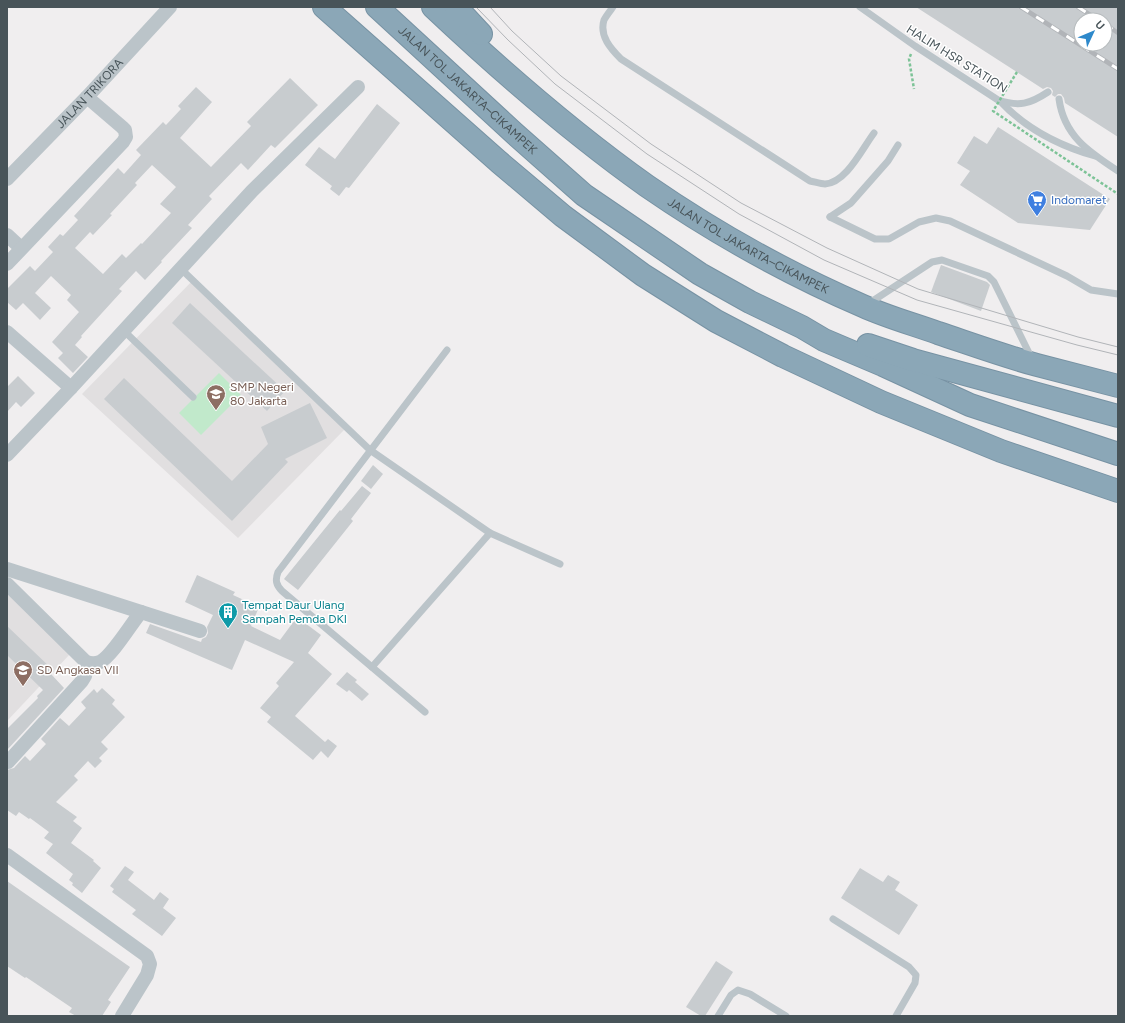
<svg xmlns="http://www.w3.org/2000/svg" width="1125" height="1023" font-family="Figtree,sans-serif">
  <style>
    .education { fill: #e1dfe0 }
    .green { fill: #c1e9cb }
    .building { fill: #c8cccf; fill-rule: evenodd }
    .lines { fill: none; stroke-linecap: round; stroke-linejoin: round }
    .highway-casing { stroke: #7792a3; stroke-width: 24 }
    .path { stroke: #7dc397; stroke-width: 2.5; stroke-dasharray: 3 2; stroke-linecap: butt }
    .lane { stroke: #bbc4c9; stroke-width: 7 }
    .street { stroke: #bbc4c9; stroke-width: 14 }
    .highway { stroke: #8ba7b7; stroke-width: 22 }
    .tram { stroke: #b1b4b8; stroke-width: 1 }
    .rail-casing { stroke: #b1b4b8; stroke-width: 4.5 }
    .rail { stroke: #fff; stroke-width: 3; stroke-dasharray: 9; stroke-linecap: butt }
    .path-bridge { stroke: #7dc397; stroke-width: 2.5; stroke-dasharray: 3 2; stroke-linecap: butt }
    .labels { text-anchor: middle; stroke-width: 3; stroke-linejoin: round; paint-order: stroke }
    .street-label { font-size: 12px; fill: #485459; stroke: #fff }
    .shop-label { font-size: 12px; fill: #366cbe; stroke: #fff; text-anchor: start }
    .education-label { font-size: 12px; fill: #785e54; stroke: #fff; text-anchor: start }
    .culture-label { font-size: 12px; fill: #0d838f; stroke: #fff; text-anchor: start }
  </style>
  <rect width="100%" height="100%" fill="#f0eeef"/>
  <g class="education">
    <path d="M 195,278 L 346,428 L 238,538 L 82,394 Z"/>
    <path d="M 7,591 L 70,654 L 7,721 Z"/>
  </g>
  <path class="green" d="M 219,373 L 241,395 L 201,435 L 179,413 Z"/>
  <g class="building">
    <path d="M 916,7 L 1118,7 L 1118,137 L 1065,103 L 1064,98 L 1061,94 L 1058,94 L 1055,97 L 1052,95 L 1053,91 L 1051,88 L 1047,87 L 1043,89 ZM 1081,20 L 1105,20 L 1105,44 L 1081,44 Z"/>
    <path d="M 290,78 L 318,105 L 275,148 L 271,145 L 248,170 L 241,163 L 209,196 L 212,199 L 188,225 L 192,228 L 161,261 L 162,262 L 145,280 L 136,271 L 119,289 L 122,291 L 81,336 L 82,337 L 75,345 L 88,357 L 73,373 L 58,358 L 63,353 L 52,342 L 79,312 L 67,300 L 71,295 L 51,276 L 35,293 L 51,308 L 40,320 L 23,303 L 16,310 L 7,302 L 7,289 L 30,266 L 35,271 L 53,252 L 48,247 L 60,234 L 63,236 L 78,220 L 74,216 L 118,168 L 124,174 L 141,155 L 136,150 L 163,122 L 166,125 L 181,109 L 178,106 L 196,87 L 212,102 L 180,138 L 211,167 L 251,126 L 247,122 ZM 152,165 L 176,187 L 160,204 L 171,213 L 142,244 L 141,243 L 126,258 L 122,254 L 103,274 L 75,248 L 90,232 L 93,235 L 112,215 L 110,214 L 137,185 L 135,183 Z"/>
    <path d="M 377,104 L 400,123 L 349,188 L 346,187 L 339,196 L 330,189 L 332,186 L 305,165 L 319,147 L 335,159 Z"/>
    <path d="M 998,127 L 1110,199 L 1090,230 L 1018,223 L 960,185 L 970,171 L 957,163 L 974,136 L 987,144 Z"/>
    <path d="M 941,265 L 987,282 L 990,285 L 981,311 L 931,292 Z"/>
    <path d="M 190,303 L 285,391 L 267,411 L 172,323 Z"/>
    <path d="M 18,376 L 35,393 L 21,407 L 16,402 L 7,412 L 7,387 Z"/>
    <path d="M 124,378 L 232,481 L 268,444 L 261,427 L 310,403 L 327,438 L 285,459 L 288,462 L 232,521 L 104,399 Z"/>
    <path d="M 373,465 L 383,474 L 371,489 L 361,481 Z"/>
    <path d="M 362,486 L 371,493 L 351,519 L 353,521 L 298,590 L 284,579 L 340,510 L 341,511 Z"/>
    <path d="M 197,575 L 235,592 L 233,595 L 259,607 L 251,626 L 280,640 L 297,617 L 321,635 L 308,653 L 332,674 L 295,716 L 325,742 L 328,739 L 337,746 L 328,758 L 321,751 L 313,760 L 267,722 L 271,717 L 260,708 L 279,686 L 276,683 L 294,662 L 245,640 L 232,670 L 146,633 L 150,624 L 201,642 L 202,639 L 206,637 L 208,633 L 207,627 L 213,615 L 185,602 Z"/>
    <path d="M 7,626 L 54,671 L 51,674 L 64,688 L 7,750 L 7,729 L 38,698 L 37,696 L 43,690 L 7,655 Z"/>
    <path d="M 347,672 L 357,680 L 355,682 L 369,694 L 362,701 L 349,690 L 347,692 L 336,684 Z"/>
    <path d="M 102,688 L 115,700 L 112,704 L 125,717 L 101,742 L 108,749 L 99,758 L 102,761 L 95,768 L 88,761 L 74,776 L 78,780 L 56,802 L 77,817 L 73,821 L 82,828 L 71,843 L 94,860 L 93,861 L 101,868 L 82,893 L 72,885 L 73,883 L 69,880 L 73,874 L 46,853 L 53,844 L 44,838 L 49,832 L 30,818 L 29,819 L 19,812 L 16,816 L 7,810 L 7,770 L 14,768 L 25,756 L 30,761 L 46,744 L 41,739 L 60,718 L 69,726 L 86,708 L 81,702 L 94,689 L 97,693 Z"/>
    <path d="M 125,866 L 134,872 L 128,880 L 154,900 L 160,892 L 169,899 L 163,908 L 176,918 L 162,936 L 132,914 L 136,910 L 112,892 L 114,889 L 110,886 Z"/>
    <path d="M 860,868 L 883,882 L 888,875 L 900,882 L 895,890 L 918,905 L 899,935 L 841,898 Z"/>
    <path d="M 7,881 L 130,967 L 108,1000 L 111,1002 L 102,1016 L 76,1016 L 69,1012 L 72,1008 L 26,977 L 25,978 L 7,966 Z"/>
    <path d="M 716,961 L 733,972 L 705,1016 L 701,1016 L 686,1007 Z"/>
  </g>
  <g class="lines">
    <g class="highway-casing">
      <g id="highway">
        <path d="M 324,7 L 499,162 L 563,216 L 643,275 L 716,321 L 783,356 L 881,402 L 1001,451 L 1118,491"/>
        <path id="s2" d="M 377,7 L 514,133 L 584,195 L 700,274 L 750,302 L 802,327 L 824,340 L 883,365 L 970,405 L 1118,454"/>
        <path id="s3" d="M 433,7 C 501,71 571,132 647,186 C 715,233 787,273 863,306 C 887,317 913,324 938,333 C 971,344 1004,356 1037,365 C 1064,372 1091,379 1118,386"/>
        <path d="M 456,7 L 481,34"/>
        <path d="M 868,345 L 913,360 L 1118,416"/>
      </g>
    </g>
    <path class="path" d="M 911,54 L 909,59 L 914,89"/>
    <g class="lane">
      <path d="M 613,7 C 610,11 606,16 604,20 C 599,36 611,49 621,59 L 810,181 C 815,182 821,184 825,184 C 846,183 862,149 874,133"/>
      <path d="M 860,7 L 915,46 L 998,100 C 1019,107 1030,104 1048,92"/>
      <path d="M 1059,99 C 1064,136 1089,152 1118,171"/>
      <path d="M 1000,101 C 1025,128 1060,146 1095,156"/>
      <path d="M 830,217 L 875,239 L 889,239 L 919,222 L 936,218 L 950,221 L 1067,276 L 1091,290 L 1118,294"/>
      <path d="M 830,217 L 851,203 L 888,161 L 898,145"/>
      <path d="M 180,268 L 370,450 L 490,533 L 560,564"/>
      <path d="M 868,304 L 932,262 L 942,260 L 988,276 L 994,282 L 1032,359"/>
      <path d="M 123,330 L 193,397"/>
      <path d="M 372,667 L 490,533"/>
      <path d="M 425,712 L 282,591 C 276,585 275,580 278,572 L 447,350"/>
      <path d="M 833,919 L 909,967 L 916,975 L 915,983 L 896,1016"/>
      <path d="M 718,1016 L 731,995 L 738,990 L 750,994 L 786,1016"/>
    </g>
    <g class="street">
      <path id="s1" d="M 7,179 L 87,97 L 170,7"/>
      <path d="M 7,235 L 21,248"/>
      <path d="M 7,264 L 123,142 L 126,137 L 125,130 L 122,127 L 87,97"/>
      <path d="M 7,332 L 71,388"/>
      <path d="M 7,455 L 71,388 L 252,191 L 358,87"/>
      <path d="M 7,569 L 141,612"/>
      <path d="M 7,584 L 85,661 C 90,664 94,664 100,662 C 112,656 131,624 141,612 L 200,631"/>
      <path d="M 8,762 L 82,681 L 85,676 L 88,663"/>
      <path d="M 7,855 L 147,956 L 150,964 L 147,975 L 122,1016"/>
    </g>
    <use href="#highway" class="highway"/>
    <g class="tram">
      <path d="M 476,7 L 508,40 L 555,84 L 647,154 L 739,214 L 824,260 L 917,300 L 1077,345 L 1118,355"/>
      <path d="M 490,7 L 512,31 L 561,76 L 651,144 L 741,203 L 827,248 L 918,289 L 1078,337 L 1118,347"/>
    </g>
    <g class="rail-casing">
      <g id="rail">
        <path d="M 1021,7 L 1118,69"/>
        <path d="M 1078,7 L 1098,20"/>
        <path d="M 1105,24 L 1118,33"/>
      </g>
    </g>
    <use href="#rail" class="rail"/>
    <path class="path-bridge" d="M 1017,72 L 993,111 L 1118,194"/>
  </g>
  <defs>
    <g id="supermarket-pin" transform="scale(1)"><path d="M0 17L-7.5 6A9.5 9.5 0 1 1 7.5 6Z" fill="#3f7fe0" stroke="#fff"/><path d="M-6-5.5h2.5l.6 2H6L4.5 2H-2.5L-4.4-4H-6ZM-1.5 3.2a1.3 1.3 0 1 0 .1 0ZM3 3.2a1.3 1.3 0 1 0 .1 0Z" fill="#fff"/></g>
    <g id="school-pin" transform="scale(1)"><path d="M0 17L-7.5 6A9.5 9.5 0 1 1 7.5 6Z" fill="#8d6e63" stroke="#fff"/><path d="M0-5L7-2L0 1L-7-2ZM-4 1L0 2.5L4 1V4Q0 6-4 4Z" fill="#fff"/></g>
    <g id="building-pin" transform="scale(1)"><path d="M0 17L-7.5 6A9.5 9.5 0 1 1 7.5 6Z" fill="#0f9aa8" stroke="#fff"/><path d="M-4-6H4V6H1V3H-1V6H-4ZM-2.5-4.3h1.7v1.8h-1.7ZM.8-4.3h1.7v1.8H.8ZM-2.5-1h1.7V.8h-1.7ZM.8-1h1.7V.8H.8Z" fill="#fff"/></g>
  </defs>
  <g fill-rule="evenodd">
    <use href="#supermarket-pin" x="1037" y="200"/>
    <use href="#school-pin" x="216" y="394"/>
    <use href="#building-pin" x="228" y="612"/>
    <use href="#school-pin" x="23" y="670"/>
  </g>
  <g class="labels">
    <g class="street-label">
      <text transform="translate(957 59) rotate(32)" y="4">HALIM HSR STATION</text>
      <text dy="4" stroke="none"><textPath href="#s2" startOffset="123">JALAN TOL JAKARTA–CIKAMPEK</textPath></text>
      <text dy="4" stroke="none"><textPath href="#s1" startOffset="119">JALAN TRIKORA</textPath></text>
      <text dy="4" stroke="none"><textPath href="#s3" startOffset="397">JALAN TOL JAKARTA–CIKAMPEK</textPath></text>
    </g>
    <g class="shop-label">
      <text x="1051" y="204">Indomaret</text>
    </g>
    <g class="education-label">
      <text x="230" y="391">SMP Negeri<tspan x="230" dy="14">80 Jakarta</tspan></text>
      <text x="37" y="674">SD Angkasa VII</text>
    </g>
    <g class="culture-label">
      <text x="242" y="609">Tempat Daur Ulang<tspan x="242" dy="14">Sampah Pemda DKI</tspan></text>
    </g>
  </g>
  <rect width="1125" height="1023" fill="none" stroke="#485459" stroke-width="16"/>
  <g transform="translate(1093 32) rotate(46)"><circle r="19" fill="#ffffff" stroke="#b6bbbd"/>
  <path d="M0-3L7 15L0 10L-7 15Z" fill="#2e89cb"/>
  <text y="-6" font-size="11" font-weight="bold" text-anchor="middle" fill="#485459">U</text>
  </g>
</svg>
